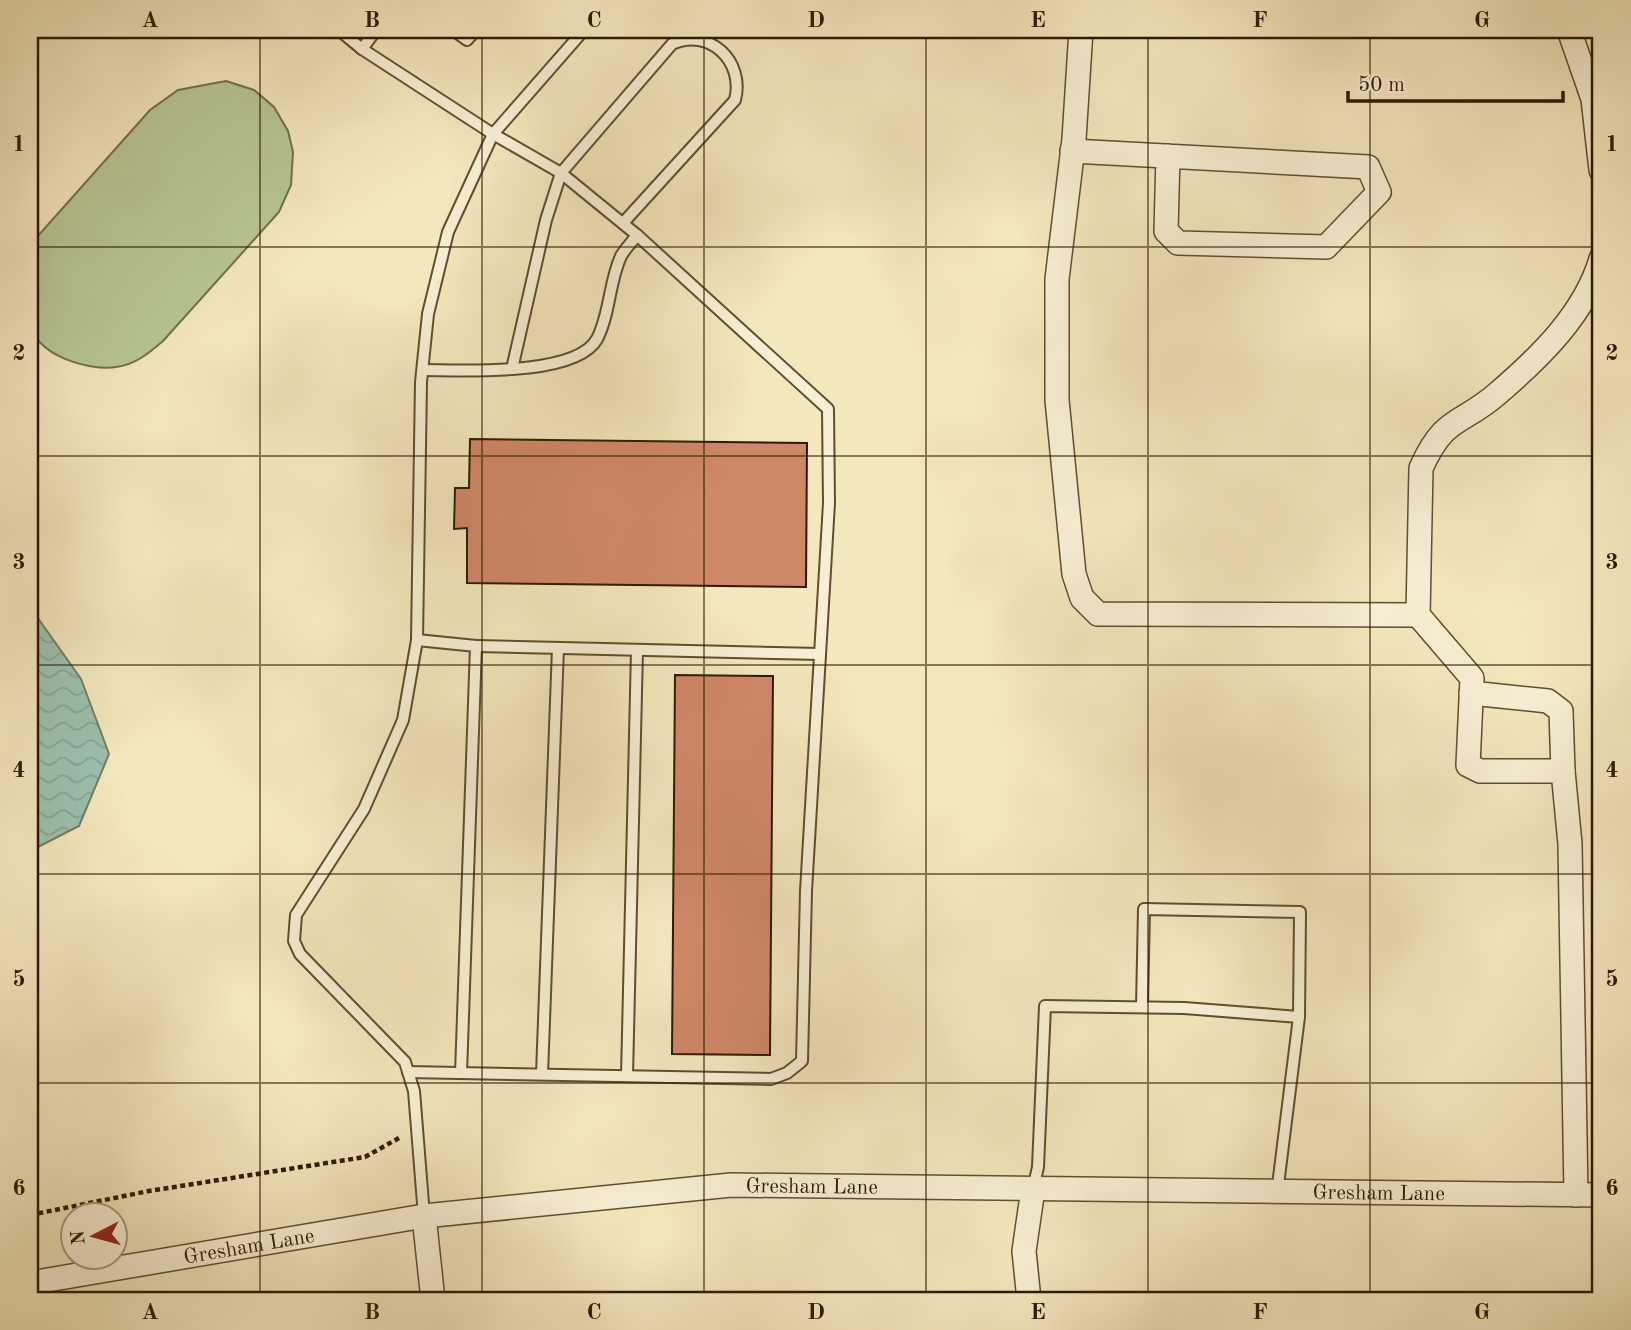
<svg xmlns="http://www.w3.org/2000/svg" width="1631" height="1330" font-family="'Old Standard TT',serif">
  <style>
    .pitch { fill: #b7c693; stroke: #72704a; stroke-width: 2 }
    .water { fill: url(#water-waves); stroke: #707e68; stroke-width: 2 }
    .building { fill: #d08768; stroke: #2e1b00; stroke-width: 2 }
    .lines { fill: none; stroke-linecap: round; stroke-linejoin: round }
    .lane-casing { stroke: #5f4e2f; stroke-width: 14 }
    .street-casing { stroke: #5f4e2f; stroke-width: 26 }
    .path { stroke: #2e1b00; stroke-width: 4.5; stroke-dasharray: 5 3.5; stroke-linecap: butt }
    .lane { stroke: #f7efd3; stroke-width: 10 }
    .street { stroke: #f7efd3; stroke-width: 23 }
    .grid { fill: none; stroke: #2e1b00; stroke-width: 2; stroke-opacity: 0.55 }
    .labels { text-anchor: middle; stroke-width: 5; stroke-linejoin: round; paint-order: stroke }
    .street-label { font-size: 21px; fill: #2e1b00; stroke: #f7efd3 }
    .neatline { fill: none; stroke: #2e1b00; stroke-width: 2.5 }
    .grid-label { font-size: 23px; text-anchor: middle; font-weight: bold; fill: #2e1b00 }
  </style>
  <defs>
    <pattern id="water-waves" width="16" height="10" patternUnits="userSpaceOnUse" patternTransform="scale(1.75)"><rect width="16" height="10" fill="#9cc0ad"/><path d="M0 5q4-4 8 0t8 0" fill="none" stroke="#87a493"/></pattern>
  </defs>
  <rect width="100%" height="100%" fill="#f3e7bc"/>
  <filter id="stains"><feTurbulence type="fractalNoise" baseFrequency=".00286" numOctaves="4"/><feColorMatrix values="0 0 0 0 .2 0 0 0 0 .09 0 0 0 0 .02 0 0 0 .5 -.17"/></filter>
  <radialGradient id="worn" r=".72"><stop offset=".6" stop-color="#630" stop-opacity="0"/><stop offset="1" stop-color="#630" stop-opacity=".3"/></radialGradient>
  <path class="pitch" d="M 226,81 L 254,90 L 274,107 L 288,131 L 293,152 L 291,185 L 279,212 L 163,341 C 149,353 135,365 116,367 C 89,371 36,356 30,323 C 28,312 30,297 30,285 C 30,268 28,253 36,238 L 150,110 L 178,90 Z"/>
  <path class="water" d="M 30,607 L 81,679 L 109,754 L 79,826 L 30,851 Z"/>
  <g class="building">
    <path d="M 470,439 L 807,443 L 806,587 L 467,583 L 467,528 L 454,529 L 455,488 L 469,488 Z"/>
    <path d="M 675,675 L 773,676 L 770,1055 L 672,1054 Z"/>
  </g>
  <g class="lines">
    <g class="lane-casing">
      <g id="lane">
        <path d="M 339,30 L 362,49 L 493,134 L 561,173 L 637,235 C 632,242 625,249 621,256 C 609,282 610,314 597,339 C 576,377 461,370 423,370"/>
        <path d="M 453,30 L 467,40 L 476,30"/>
        <path d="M 362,49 L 376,30"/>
        <path d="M 512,369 L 546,220 L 561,173 L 672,44 C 709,27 745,61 735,100 L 623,223"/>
        <path d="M 417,640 L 476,646 L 461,1073"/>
        <path d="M 476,646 L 820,654"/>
        <path d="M 1142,1006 L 1144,909 L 1300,912 L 1299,1017 L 1277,1193"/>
        <path d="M 408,1072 L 771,1079 L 787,1073 L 802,1061 L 806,891 L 829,503 L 828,409 L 637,235"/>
        <path d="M 542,1074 L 558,648"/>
        <path d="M 627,1076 L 637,650"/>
        <path d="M 1033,1189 L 1038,1167 L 1045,1006 L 1184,1008 L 1299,1017"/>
        <path d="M 424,1216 L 414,1091 L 405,1062 L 300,954 L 294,941 L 296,915 L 364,809 L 403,720 L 417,640 L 421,382 L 428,314 L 448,232 L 493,134 L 584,30"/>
      </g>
    </g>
    <g class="street-casing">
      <g id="street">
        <path d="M 1081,30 L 1074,139 L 1057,279 L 1057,400 L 1074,574 L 1082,598 L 1098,614 L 1418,615 L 1472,678 L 1468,765 L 1480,771 L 1563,771 L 1570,844 L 1576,1195"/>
        <path d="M 1569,30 L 1593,99 L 1601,170"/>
        <path d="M 1072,151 L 1368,167 L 1379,192 L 1326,247 L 1178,243 L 1166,231 L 1168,156"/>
        <path d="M 1418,615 L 1421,468 C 1445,415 1460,426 1497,394 C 1539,358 1585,314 1601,259"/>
        <path d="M 1471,693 L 1548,701 L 1561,711 L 1563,771"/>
        <path d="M 424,1216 L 433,1300"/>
        <path id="s1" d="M 30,1283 L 424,1216 L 731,1185 L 1601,1195"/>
        <path d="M 1029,1300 L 1024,1251 L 1033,1189"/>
      </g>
    </g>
    <path class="path" d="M 30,1215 L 149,1191 L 365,1157 L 399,1138"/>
    <use href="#lane" class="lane"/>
    <use href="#street" class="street"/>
  </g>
  <path class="grid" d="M 260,30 L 260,1300M 482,30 L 482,1300M 704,30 L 704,1300M 926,30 L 926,1300M 1148,30 L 1148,1300M 1370,30 L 1370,1300M 30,247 L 1601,247M 30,456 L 1601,456M 30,665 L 1601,665M 30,874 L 1601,874M 30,1083 L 1601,1083"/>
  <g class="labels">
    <g class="street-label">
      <text dy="7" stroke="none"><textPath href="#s1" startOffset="789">Gresham Lane</textPath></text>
      <text dy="7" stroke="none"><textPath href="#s1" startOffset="1356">Gresham Lane</textPath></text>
      <text dy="7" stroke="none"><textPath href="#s1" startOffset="222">Gresham Lane</textPath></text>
    </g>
  </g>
  <rect width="1631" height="1330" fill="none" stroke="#f3e7bc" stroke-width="77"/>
  <g transform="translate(94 1236) rotate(264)"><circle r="33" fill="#f7efd3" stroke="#a79a7f" stroke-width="2"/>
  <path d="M0-5L12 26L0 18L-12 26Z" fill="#8f2418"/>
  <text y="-10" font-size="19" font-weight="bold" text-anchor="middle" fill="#2e1b00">N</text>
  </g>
  <path d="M1348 91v10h215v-10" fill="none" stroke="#2e1b00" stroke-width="3.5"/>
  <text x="1358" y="91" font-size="21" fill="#2e1b00" stroke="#f7efd3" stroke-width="5" paint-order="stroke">50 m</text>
  <rect x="38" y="38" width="1554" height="1254" class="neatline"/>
  <g class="grid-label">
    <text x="150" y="27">A</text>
    <text x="372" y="27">B</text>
    <text x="594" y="27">C</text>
    <text x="816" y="27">D</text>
    <text x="1038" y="27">E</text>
    <text x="1260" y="27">F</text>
    <text x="1482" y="27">G</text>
    <text x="19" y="151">1</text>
    <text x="1612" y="151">1</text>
    <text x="19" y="360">2</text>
    <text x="1612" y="360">2</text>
    <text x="19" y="569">3</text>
    <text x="1612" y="569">3</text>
    <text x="19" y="777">4</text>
    <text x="1612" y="777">4</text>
    <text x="19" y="986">5</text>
    <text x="1612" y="986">5</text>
    <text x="19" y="1195">6</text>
    <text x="1612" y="1195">6</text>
    <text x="150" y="1319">A</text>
    <text x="372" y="1319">B</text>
    <text x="594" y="1319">C</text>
    <text x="816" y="1319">D</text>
    <text x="1038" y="1319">E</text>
    <text x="1260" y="1319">F</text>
    <text x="1482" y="1319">G</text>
  </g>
  <rect width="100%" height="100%" filter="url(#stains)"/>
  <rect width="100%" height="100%" fill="url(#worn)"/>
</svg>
